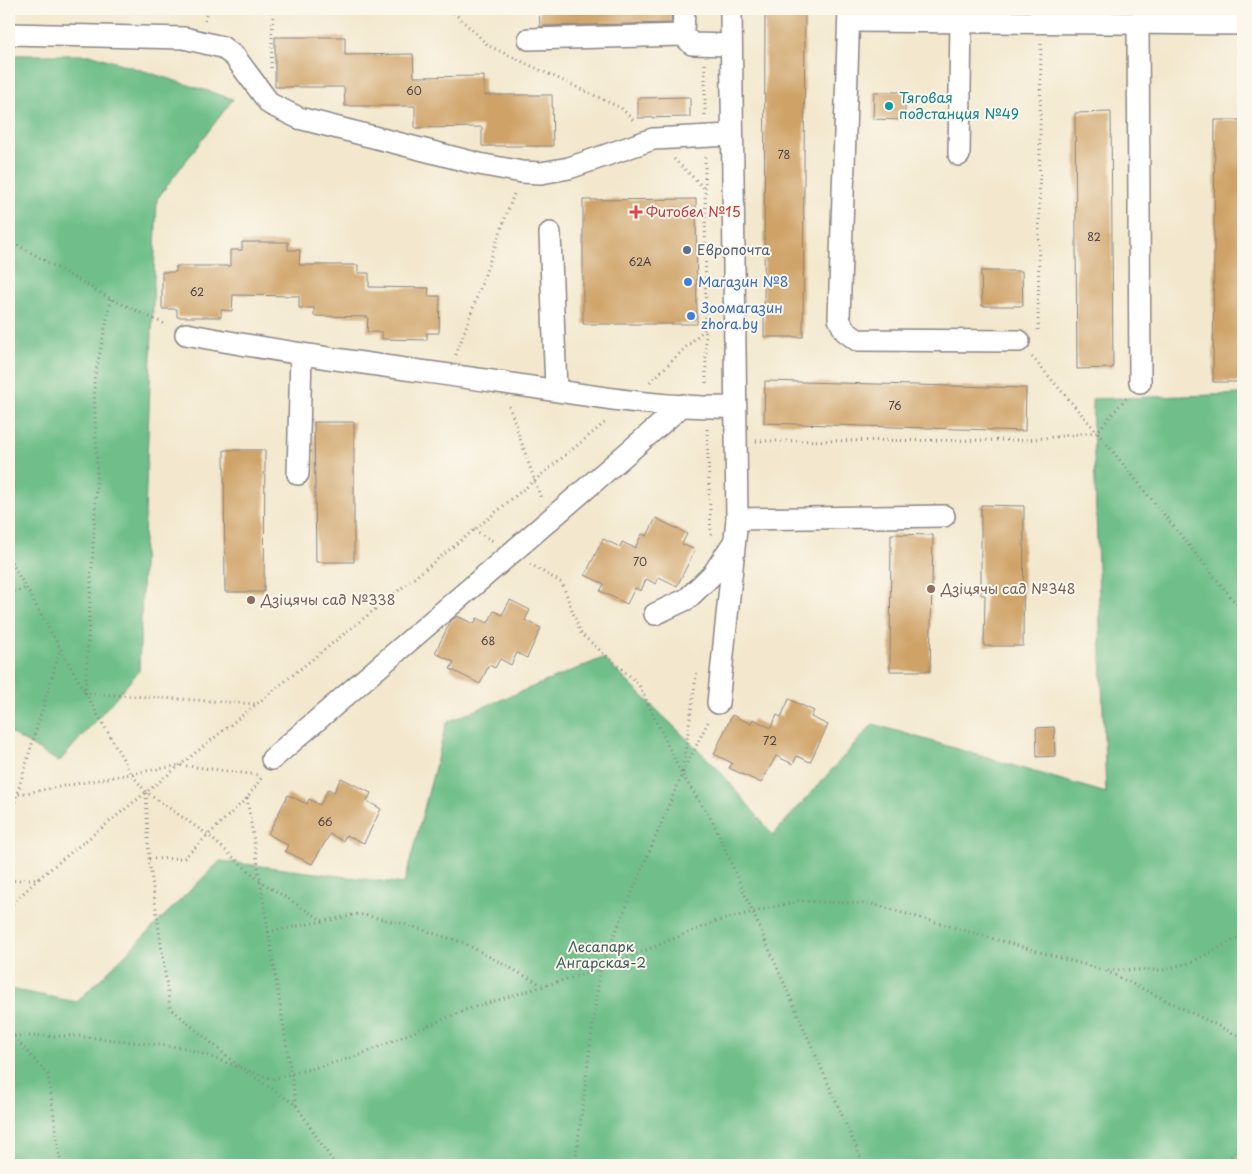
<svg xmlns="http://www.w3.org/2000/svg" width="1252" height="1174" font-family="'Playpen Sans',sans-serif">
  <style>
    .forest { fill: #6fbf8a; stroke: #487062 }
    .building { fill: #cfa368 }
    .lines { fill: none; stroke-linecap: round; stroke-linejoin: round }
    .minor-casing { stroke: #8a8584; stroke-width: 24 }
    .path { stroke: #8a8584; stroke-width: 3; stroke-dasharray: 1 4; stroke-linecap: butt }
    .minor { stroke: #fff; stroke-width: 21 }
    .culture-dot { fill: #0f9aa8; stroke: #fbf7ec; stroke-width: 2 }
    .health-dot { fill: #e0444e; stroke: #fbf7ec; stroke-width: 2 }
    .service-dot { fill: #5c6f8a; stroke: #fbf7ec; stroke-width: 2 }
    .shop-dot { fill: #3f7fe0; stroke: #fbf7ec; stroke-width: 2 }
    .education-dot { fill: #8d6e63; stroke: #fbf7ec; stroke-width: 2 }
    .labels { text-anchor: middle; stroke-width: 4; stroke-linejoin: round; paint-order: stroke }
    .number-label { font-size: 11px; fill: #4d4246 }
    .culture-label { font-size: 14px; fill: #0d838f; stroke: #fbf7ec; text-anchor: start }
    .health-label { font-size: 14px; fill: #be3a42; stroke: #fbf7ec; text-anchor: start }
    .service-label { font-size: 14px; fill: #4e5e75; stroke: #fbf7ec; text-anchor: start }
    .shop-label { font-size: 14px; fill: #366cbe; stroke: #fbf7ec; text-anchor: start }
    .education-label { font-size: 14px; fill: #785e54; stroke: #fbf7ec; text-anchor: start }
    .park-label { font-size: 14px; fill: #415b5b; stroke: #fbf7ec }
  </style>
  <rect width="100%" height="100%" fill="#fbf7ec"/>
  <filter id="ink" filterUnits="userSpaceOnUse"><feTurbulence type="fractalNoise" baseFrequency=".02" numOctaves="2"/><feDisplacementMap in="SourceGraphic" scale="10" xChannelSelector="R" yChannelSelector="G"/><feConvolveMatrix kernelMatrix="1 2 1 2 8 2 1 2 1" color-interpolation-filters="sRGB"/></filter>
  <filter id="wash" filterUnits="userSpaceOnUse"><feTurbulence type="fractalNoise" baseFrequency=".0096" numOctaves="4" result="noise"/><feDisplacementMap in="SourceGraphic" scale="20" xChannelSelector="R" yChannelSelector="G"/><feGaussianBlur stdDeviation="1.12" result="paint"/><feColorMatrix in="noise" values="0 0 0 0 0 0 0 0 0 0 0 0 0 0 0 0 0 1.4 0 .05"/><feComposite in="paint" operator="in"/></filter>
  <g filter="url(#wash)">
    <rect width="100%" height="100%" fill="#f3e8ce"/>
    <g class="forest">
      <path d="M 9,55 L 93,55 L 233,99 L 157,199 L 139,671 L 59,762 L 9,732 Z"/>
      <path d="M 1243,394 L 1243,1165 L 9,1165 L 9,989 L 77,1002 L 220,861 L 404,884 L 447,722 L 603,658 L 718,769 L 773,835 L 873,724 L 1106,793 L 1092,399 Z"/>
    </g>
    <g id="blocks">
      <g class="building">
        <path d="M 539,9 L 672,9 L 671,23 L 540,26 Z"/>
        <path d="M 765,9 L 805,9 L 803,337 L 764,337 Z"/>
        <path d="M 275,37 L 345,37 L 345,55 L 413,54 L 414,77 L 484,76 L 484,95 L 552,95 L 553,146 L 482,146 L 482,127 L 415,128 L 415,106 L 345,106 L 344,87 L 275,87 Z"/>
        <path d="M 874,92 L 905,92 L 905,120 L 873,119 Z"/>
        <path d="M 690,97 L 690,117 L 638,118 L 638,98 Z"/>
        <path d="M 1111,112 L 1113,368 L 1077,369 L 1075,113 Z"/>
        <path d="M 1215,120 L 1243,120 L 1243,382 L 1213,382 Z"/>
        <path d="M 696,199 L 697,324 L 583,324 L 583,200 Z"/>
        <path d="M 242,242 L 288,242 L 288,250 L 300,250 L 299,265 L 358,265 L 358,273 L 369,273 L 369,287 L 429,288 L 428,296 L 440,296 L 439,333 L 427,333 L 427,340 L 382,339 L 382,332 L 367,332 L 368,317 L 314,316 L 314,308 L 299,308 L 299,296 L 233,295 L 232,311 L 221,310 L 221,317 L 177,317 L 177,309 L 162,309 L 162,272 L 176,272 L 176,266 L 230,266 L 230,250 L 242,250 Z"/>
        <path d="M 981,271 L 1022,271 L 1023,306 L 982,306 Z"/>
        <path d="M 765,381 L 1026,388 L 1025,431 L 764,423 Z"/>
        <path d="M 314,422 L 354,422 L 354,562 L 316,562 Z"/>
        <path d="M 224,450 L 265,450 L 264,592 L 225,592 Z"/>
        <path d="M 981,505 L 1024,506 L 1023,646 L 984,646 L 985,595 L 981,595 Z"/>
        <path d="M 656,518 L 687,534 L 682,544 L 695,550 L 677,586 L 659,577 L 656,584 L 646,579 L 641,591 L 635,588 L 627,604 L 600,591 L 604,584 L 585,575 L 603,539 L 620,547 L 622,542 L 635,548 L 642,534 L 647,536 Z"/>
        <path d="M 891,534 L 933,535 L 930,671 L 890,671 Z"/>
        <path d="M 510,600 L 530,610 L 525,620 L 541,628 L 527,658 L 517,653 L 511,665 L 500,659 L 495,668 L 489,665 L 480,684 L 450,669 L 454,662 L 435,653 L 450,622 L 457,616 L 474,624 L 477,618 L 488,623 L 494,611 L 502,615 Z"/>
        <path d="M 789,699 L 814,711 L 811,717 L 828,725 L 810,762 L 797,756 L 793,764 L 776,756 L 761,783 L 729,768 L 732,763 L 714,754 L 732,715 L 751,724 L 753,719 L 771,728 L 777,715 L 781,717 Z"/>
        <path d="M 1054,727 L 1055,756 L 1037,757 L 1036,728 Z"/>
        <path d="M 341,778 L 371,793 L 367,801 L 381,809 L 364,843 L 346,835 L 343,841 L 330,834 L 312,864 L 285,851 L 288,845 L 268,834 L 288,795 L 307,804 L 309,799 L 320,805 L 328,789 L 334,792 Z"/>
      </g>
    </g>
  </g>
  <g filter="url(#ink)">
    <use href="#blocks" fill-opacity="0" stroke="#8a8584" stroke-width="1"/>
    <g class="lines">
      <g class="minor-casing">
        <g id="minor">
          <path d="M 684,9 L 683,35 L 692,44 L 731,45"/>
          <path d="M 849,9 L 839,319 L 845,331 L 857,340 L 1019,341"/>
          <path d="M 850,21 L 1243,24"/>
          <path d="M 1138,22 L 1140,382"/>
          <path d="M 9,34 L 184,38 L 222,47 L 235,57 L 270,104 L 299,118 L 479,164 L 522,172 L 541,173 L 569,168 L 653,139 L 731,135"/>
          <path d="M 529,39 L 683,35"/>
          <path d="M 959,155 L 961,22"/>
          <path d="M 550,233 L 556,390"/>
          <path d="M 186,334 C 289,354 394,367 498,382 C 576,393 656,409 735,407"/>
          <path d="M 298,474 L 301,354"/>
          <path d="M 737,519 L 944,516"/>
          <path d="M 655,614 L 687,599 L 713,574 L 734,542"/>
          <path d="M 718,703 L 737,519 L 731,9"/>
          <path d="M 272,759 L 683,405"/>
        </g>
      </g>
      <g class="path">
        <path d="M 450,9 L 489,46 L 621,108 L 635,122"/>
        <path d="M 205,21 L 207,9"/>
        <path d="M 705,64 L 705,115"/>
        <path d="M 271,68 L 273,9"/>
        <path d="M 705,157 L 706,385"/>
        <path d="M 674,159 L 705,189"/>
        <path d="M 9,240 L 111,299 L 167,325"/>
        <path d="M 111,299 L 94,381 L 97,474 L 85,693 L 256,704"/>
        <path d="M 1038,330 L 1041,44"/>
        <path d="M 456,355 L 515,191"/>
        <path d="M 1032,357 L 1097,432 L 1243,612"/>
        <path d="M 650,382 L 706,328"/>
        <path d="M 509,406 L 541,499"/>
        <path d="M 707,429 L 711,535"/>
        <path d="M 756,441 L 1026,440 L 1097,432 L 1126,398"/>
        <path d="M 474,530 L 493,541"/>
        <path d="M 9,558 L 132,775 L 146,792 L 208,835 L 260,881 L 323,921"/>
        <path d="M 530,564 L 562,583 L 581,634 L 638,683 L 681,773"/>
        <path d="M 9,594 L 26,588"/>
        <path d="M 708,722 L 682,774 L 714,824 L 864,1165"/>
        <path d="M 146,793 L 149,859 L 170,1008 L 240,1067"/>
        <path d="M 9,796 L 180,765 L 258,775"/>
        <path d="M 247,798 L 296,1105"/>
        <path d="M 9,821 L 60,650"/>
        <path d="M 149,859 L 184,858 L 247,798 L 262,777"/>
        <path d="M 9,881 L 39,878 L 474,530 L 607,421"/>
        <path d="M 9,907 L 39,878"/>
        <path d="M 268,932 L 359,914 L 404,924 L 464,943 L 542,985"/>
        <path d="M 1106,971 L 1243,1038"/>
        <path d="M 9,1036 L 78,1036 L 186,1048 L 272,1079 L 355,1057 L 465,1010 L 600,969 L 717,921 L 798,901 L 872,904 L 1103,970 L 1163,970 L 1192,962 L 1243,935"/>
        <path d="M 14,1037 L 48,1075 L 61,1165"/>
        <path d="M 247,1072 L 296,1105 L 335,1165"/>
        <path d="M 575,1165 L 600,969 L 682,774 L 697,670"/>
        <path d="M 1226,1165 L 1243,1137"/>
      </g>
      <use href="#minor" class="minor"/>
    </g>
  </g>
  <circle class="culture-dot" cx="889" cy="106" r="5"/>
  <path class="health-dot" d="M633.5 204.5h5v5h5v5h-5v5h-5v-5h-5v-5h5z"/>
  <circle class="service-dot" cx="687" cy="250" r="5"/>
  <g class="shop-dot">
    <circle cx="688" cy="282" r="5"/>
    <circle cx="691" cy="316" r="5"/>
  </g>
  <g class="education-dot">
    <circle cx="931" cy="589" r="5"/>
    <circle cx="251" cy="600" r="5"/>
  </g>
  <g class="labels">
    <g class="number-label">
      <text x="414" y="95">60</text>
      <text x="784" y="159">78</text>
      <text x="1094" y="241">82</text>
      <text x="640" y="266">62А</text>
      <text x="197" y="296">62</text>
      <text x="895" y="410">76</text>
      <text x="640" y="566">70</text>
      <text x="488" y="645">68</text>
      <text x="770" y="745">72</text>
      <text x="325" y="826">66</text>
    </g>
    <g class="culture-label">
      <text x="899" y="103">Тяговая<tspan x="899" dy="16">подстанция №49</tspan></text>
    </g>
    <g class="health-label">
      <text x="646" y="217">Фитобел №15</text>
    </g>
    <g class="service-label">
      <text x="697" y="255">Европочта</text>
    </g>
    <g class="shop-label">
      <text x="698" y="287">Магазин №8</text>
      <text x="701" y="313">Зоомагазин<tspan x="701" dy="16">zhora.by</tspan></text>
    </g>
    <g class="education-label">
      <text x="941" y="594">Дзіцячы сад №348</text>
      <text x="261" y="605">Дзіцячы сад №338</text>
    </g>
    <g class="park-label">
      <text x="601" y="952">Лесапарк<tspan x="601" dy="16">Ангарская-2</tspan></text>
    </g>
  </g>
  <rect width="1252" height="1174" fill="none" stroke="#fbf7ec" stroke-width="30"/>
</svg>
